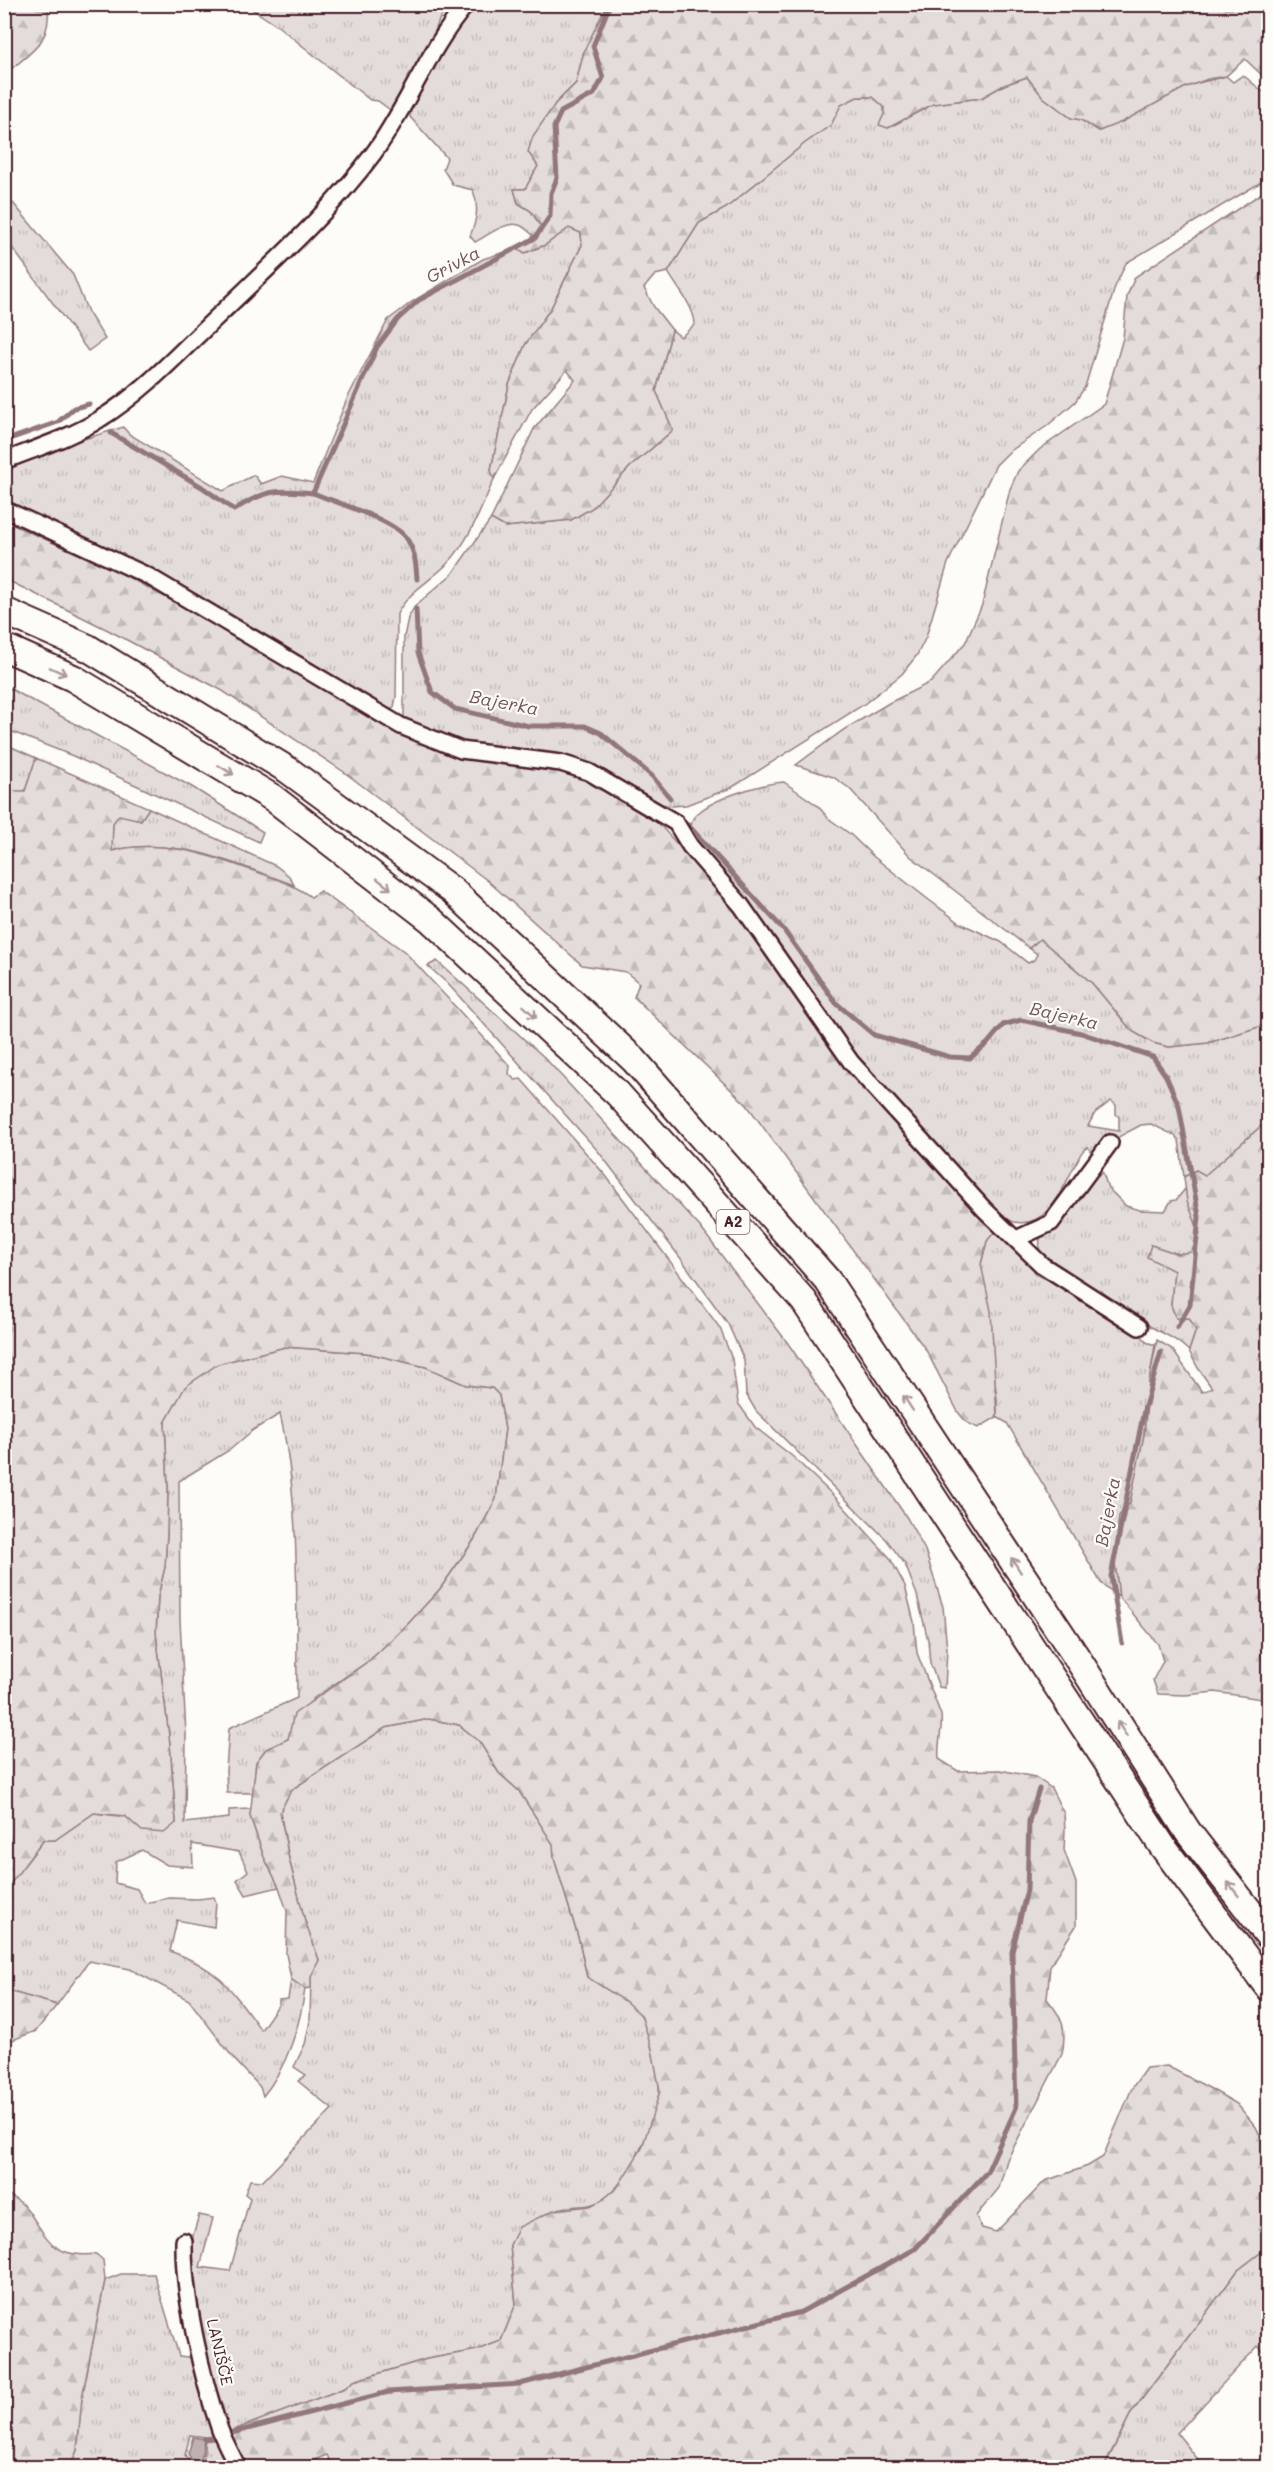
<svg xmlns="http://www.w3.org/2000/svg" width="1273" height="2472" font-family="Mali,sans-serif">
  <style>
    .grass { fill: url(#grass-tufts); stroke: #967e82; stroke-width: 1.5; fill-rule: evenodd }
    .forest { fill: url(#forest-firs); stroke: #967e82; stroke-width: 1.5 }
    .water { fill: #c0b1b1; stroke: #91777b; stroke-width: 1.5 }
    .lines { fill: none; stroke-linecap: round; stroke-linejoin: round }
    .stream { stroke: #91777b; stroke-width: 5 }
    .street-casing { stroke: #4a1f2b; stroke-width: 20 }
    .highway-casing { stroke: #4a1f2b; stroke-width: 30 }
    .street { stroke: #fdfcf7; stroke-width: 15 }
    .highway { stroke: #fdfcf7; stroke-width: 26 }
    .oneway { stroke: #ac999b }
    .labels { text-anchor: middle; stroke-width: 4.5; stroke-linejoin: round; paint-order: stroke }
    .shield { fill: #fdfcf7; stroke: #806168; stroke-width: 1.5 }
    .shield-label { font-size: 15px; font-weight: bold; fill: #4a1f2b }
    .street-label { font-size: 16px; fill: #4a1f2b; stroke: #fdfcf7 }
    .water-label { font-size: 18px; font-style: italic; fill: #73525a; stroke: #fdfcf7 }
  </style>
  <defs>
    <pattern id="grass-tufts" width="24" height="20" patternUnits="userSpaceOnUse" patternTransform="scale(1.5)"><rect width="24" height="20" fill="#e3dcda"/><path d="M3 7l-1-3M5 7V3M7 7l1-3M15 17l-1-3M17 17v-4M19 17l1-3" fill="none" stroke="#c4bcbb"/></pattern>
    <pattern id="forest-firs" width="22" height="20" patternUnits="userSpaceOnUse" patternTransform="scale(1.5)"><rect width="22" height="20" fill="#e3dcda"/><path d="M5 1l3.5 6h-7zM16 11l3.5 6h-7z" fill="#c4bcbb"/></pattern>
  </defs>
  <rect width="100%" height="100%" fill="#fdfcf7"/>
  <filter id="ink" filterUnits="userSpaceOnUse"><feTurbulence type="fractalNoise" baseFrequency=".0167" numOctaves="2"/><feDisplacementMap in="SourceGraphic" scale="12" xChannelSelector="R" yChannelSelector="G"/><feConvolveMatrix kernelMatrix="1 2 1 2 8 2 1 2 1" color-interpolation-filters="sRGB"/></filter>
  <g filter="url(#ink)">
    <g class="grass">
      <path d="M 246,5 L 449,4 L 449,5 L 439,20 L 426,56 L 393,112 L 378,101 L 370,100 L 279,27 Z"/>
      <path d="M 474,5 L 607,5 L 584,51 L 576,83 L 555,104 L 529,152 L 538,166 L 525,189 L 514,189 L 518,203 L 531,211 L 543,230 L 534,236 C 530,233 524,226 519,225 C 505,221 487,236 475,242 L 470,236 C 477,220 479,206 473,190 L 453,185 L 443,169 L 447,158 L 410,117 C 413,83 453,32 474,5 Z"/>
      <path d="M 1243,75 L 1268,96 L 1268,178 L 1126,263 L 1115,287 L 1085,387 L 1075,402 L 1047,426 L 1009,452 L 996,465 L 948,563 L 926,637 L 917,655 L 902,674 L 863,705 L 731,788 L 686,805 L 672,806 L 661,804 L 640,793 L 583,762 L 562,756 L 468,745 L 404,719 L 404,637 L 408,618 L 415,606 L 452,574 L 491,519 L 505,527 L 571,520 L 592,508 L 630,467 L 673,430 L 656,391 L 672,330 L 681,337 L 695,324 C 694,306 677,288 668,272 L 699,223 L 726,208 L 805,143 L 831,125 L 840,105 L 857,97 L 873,97 L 884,107 L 888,128 L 933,104 L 981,98 L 1004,85 L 1027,77 L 1043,97 L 1071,118 L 1081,120 L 1099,131 C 1129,119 1155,101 1184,88 C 1198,81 1212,81 1226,76 L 1233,82 Z"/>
      <path d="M 13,203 L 73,275 L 88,312 L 105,339 L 88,351 L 5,238 L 5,204 Z"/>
      <path d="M 569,228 L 581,233 L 582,245 L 551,308 L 525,345 L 509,385 L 491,470 L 494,479 C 481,509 469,542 446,565 C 429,582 408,592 397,614 L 396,697 L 394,707 L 389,711 L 5,503 L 5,468 L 52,449 L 123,427 L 129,434 L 223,491 L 254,475 L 261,484 L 282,476 L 313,483 L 347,399 L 388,320 L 413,301 L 483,259 L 517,248 L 525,253 L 545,245 Z"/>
      <path d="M 5,686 L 192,787 L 263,832 L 259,842 L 73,756 L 5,729 Z"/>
      <path d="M 5,744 L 36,758 L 25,791 L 5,795 Z"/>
      <path d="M 784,782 L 818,806 L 828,818 L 850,834 L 874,857 L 929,900 L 960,923 L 1001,942 L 1028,963 L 1034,960 L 1037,954 L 1029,948 L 1040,939 L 1092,983 L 1132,1031 L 1153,1043 L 1169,1047 L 1208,1043 L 1268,1024 L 1268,1120 L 1205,1176 L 1196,1170 L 1184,1177 L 1179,1140 L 1174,1135 L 1151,1124 L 1141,1125 L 1120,1136 L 1095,1159 L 1088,1147 C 1080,1151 1080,1157 1075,1165 C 1063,1187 1049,1229 1014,1222 C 1009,1220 1003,1216 997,1214 L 882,1093 L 690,841 C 690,836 689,827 691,822 C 700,801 762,783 784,782 ZM 1111,1101 L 1116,1105 L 1116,1114 L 1119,1117 L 1119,1131 L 1088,1126 L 1095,1113 Z"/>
      <path d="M 149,808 L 276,866 L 289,876 L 294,885 C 235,864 175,835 111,851 L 113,823 L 119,814 L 141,820 Z"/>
      <path d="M 437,961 L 544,1057 L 700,1227 L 787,1342 L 907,1518 L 925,1550 L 943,1607 L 947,1649 L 945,1688 L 939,1687 L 930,1663 L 928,1640 L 917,1595 L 905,1564 L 886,1539 L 756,1411 L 746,1394 L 744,1360 L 728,1324 L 682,1260 L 598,1151 L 448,984 L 428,966 Z"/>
      <path d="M 1103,1173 L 1108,1188 L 1126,1206 L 1140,1210 L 1165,1211 L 1171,1201 L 1176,1200 L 1185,1189 L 1200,1234 L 1191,1253 L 1178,1254 L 1151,1245 L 1174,1271 L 1171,1305 L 1176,1318 L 1189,1318 L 1196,1330 L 1189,1351 C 1175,1337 1159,1332 1142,1322 C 1107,1300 1072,1280 1039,1255 L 1040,1236 L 1088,1178 Z"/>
      <path d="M 998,1227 L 1033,1265 L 1035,1274 L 1072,1290 L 1091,1308 L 1103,1304 L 1140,1333 L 1146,1342 L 1155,1345 L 1149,1382 L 1144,1435 L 1130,1503 L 1119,1516 L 1115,1562 L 1119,1597 L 1101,1583 L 1007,1423 L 997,1417 L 997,1399 L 981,1264 L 987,1241 Z"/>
      <path d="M 285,1347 L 367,1353 L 426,1367 L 466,1385 L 492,1388 L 499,1395 L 505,1429 L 496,1499 L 474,1540 L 440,1589 L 407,1625 L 370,1660 L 314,1698 L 288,1739 L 266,1749 L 256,1762 L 253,1793 L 227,1793 L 226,1771 L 229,1728 L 297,1698 C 296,1606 301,1504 280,1414 L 253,1430 L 231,1449 L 179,1481 L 180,1620 L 186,1734 L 185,1823 L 229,1818 L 229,1810 L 251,1809 L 250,1816 L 264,1857 L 279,1887 L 246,1895 L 237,1880 L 248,1871 L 239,1852 L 192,1844 L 193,1867 L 167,1865 L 142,1850 L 116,1862 L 115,1883 L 137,1889 L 145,1903 L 169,1898 L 198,1899 L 214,1897 L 216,1902 L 214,1927 L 177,1920 L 170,1951 C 220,1969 231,1989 261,2030 L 279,2004 L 279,2000 L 288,1999 L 291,1979 L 305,1989 C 300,2026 287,2067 263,2096 L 260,2087 L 234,2059 L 189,2000 L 130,1969 L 89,1961 L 57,2005 L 5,1990 L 4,1891 L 44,1840 L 55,1840 L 94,1813 L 176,1823 L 170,1744 L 156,1633 L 158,1596 L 165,1567 L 167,1533 L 168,1488 L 165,1423 L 185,1386 L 217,1364 Z"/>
      <path d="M 429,1719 L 459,1725 L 479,1741 L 499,1773 L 519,1791 L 554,1844 L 554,1858 L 579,1940 L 587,1977 C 601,1985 635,2003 642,2017 C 648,2030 661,2080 659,2093 C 655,2124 629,2183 602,2200 C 587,2210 568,2203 553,2211 C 538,2218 524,2234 510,2245 L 516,2304 L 501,2341 L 477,2350 L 427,2359 L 354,2381 L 345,2388 L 226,2433 L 214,2395 L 188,2269 L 191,2242 L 199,2215 L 213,2218 L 200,2267 L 230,2271 L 250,2198 L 245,2194 L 250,2180 L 263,2181 L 332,2109 L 298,2081 L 306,2075 L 294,2067 L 305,2044 L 310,2021 L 311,1977 L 319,1960 L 305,1921 L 289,1859 L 280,1812 L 291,1790 L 385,1728 Z"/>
      <path d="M 1268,2247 L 1268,2357 L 1258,2346 L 1177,2433 L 1204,2467 L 1104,2468 L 1130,2415 L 1238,2270 Z"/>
      <path d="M 121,2274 L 154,2274 L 179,2356 L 197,2358 L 232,2467 L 70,2468 L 77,2450 L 82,2398 L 105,2280 ZM 190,2435 L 205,2437 L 203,2464 L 192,2464 L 185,2455 Z"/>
    </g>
    <g class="forest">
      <path d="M 5,4 L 48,5 C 52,43 31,52 5,74 Z"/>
      <path d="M 607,5 L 1268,5 L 1268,81 L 1245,59 L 1226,76 L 1208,79 L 1184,88 L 1122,122 L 1099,131 L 1081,120 L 1071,118 L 1043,97 L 1027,77 L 1004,85 L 981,98 L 933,104 L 888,128 L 879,125 L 884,114 L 884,107 L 873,97 L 857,97 L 841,105 L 831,125 L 805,143 L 726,208 L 699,223 L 668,272 L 655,275 L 644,288 L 654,307 L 672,330 L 656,391 L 673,430 L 630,467 L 592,508 L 571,520 L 505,527 L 491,519 L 534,429 L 575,380 L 567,370 L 532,409 L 494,479 L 491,470 L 509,385 L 525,345 L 551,308 L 582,245 L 581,233 L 569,228 L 545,245 L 525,253 L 517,248 L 543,229 L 531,211 L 518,203 L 514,189 L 525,189 L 538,166 L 528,152 L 533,136 L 555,104 L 576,83 L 584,51 Z"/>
      <path d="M 1268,189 L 1268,1024 L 1208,1043 L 1169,1047 L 1153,1043 L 1132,1031 L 1092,983 L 1040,939 L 1029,948 L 910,856 L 849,788 L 833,777 L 796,765 L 842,731 L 889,703 L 931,682 L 965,643 L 982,605 L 1010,489 L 1018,471 L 1040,449 L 1104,404 L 1123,338 L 1127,296 L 1135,277 Z"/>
      <path d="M 4,521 L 115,570 L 463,758 L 565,772 L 599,783 L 636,807 L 660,825 L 726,899 L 873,1098 L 998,1227 L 987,1241 L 981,1264 L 991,1311 L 997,1417 L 978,1428 L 966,1422 L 958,1412 L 926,1350 L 747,1105 L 634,997 L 639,983 L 626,972 L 582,965 L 488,881 L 344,772 L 221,690 L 108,630 L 5,579 Z"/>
      <path d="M 36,758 L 149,808 L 141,820 L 119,815 L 113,823 L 112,851 C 159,839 203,853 248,869 C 271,877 292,883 311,897 L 320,891 L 405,952 L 510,1066 L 509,1074 L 515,1080 L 521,1079 L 606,1176 L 720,1328 L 732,1359 L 738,1403 L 755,1427 L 792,1456 L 835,1497 L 890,1558 L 905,1586 L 914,1622 L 917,1653 L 941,1715 C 943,1730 937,1743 939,1759 L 958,1771 L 1000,1770 L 1035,1777 L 1051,1788 L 1064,1814 L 1065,1831 L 1064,1850 L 1076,1883 L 1076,1926 L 1050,1966 L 1047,1999 C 1063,2018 1067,2029 1062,2054 L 1007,2160 L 999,2188 L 976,2216 L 982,2228 L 996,2232 L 1045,2181 L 1088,2166 L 1103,2157 L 1132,2088 L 1146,2068 L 1167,2066 L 1211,2089 L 1237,2104 L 1256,2127 L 1268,2152 L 1268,2247 L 1238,2270 L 1130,2415 L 1104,2467 L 333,2468 L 327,2455 L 296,2467 L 243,2467 L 226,2433 L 345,2388 L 354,2381 L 427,2359 L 477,2350 L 501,2341 L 516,2304 L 510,2245 L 519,2227 L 554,2210 L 590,2206 L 602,2200 L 617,2188 L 642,2148 L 660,2091 L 652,2049 L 641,2015 L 625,2001 L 587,1977 L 579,1940 L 554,1858 L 553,1844 L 519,1791 L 499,1773 L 479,1741 L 459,1725 L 429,1719 L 385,1728 L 291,1790 L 280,1812 L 289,1859 L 305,1921 L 319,1960 L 311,1977 L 311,1988 L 305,1989 L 291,1979 L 286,1954 L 287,1911 L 279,1887 L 264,1857 L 250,1816 L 256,1762 L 266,1749 L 288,1739 L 294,1714 L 370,1660 L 407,1625 L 440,1589 L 474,1540 L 496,1499 L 505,1429 L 499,1395 L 492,1388 L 466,1385 L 426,1367 L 367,1353 L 285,1347 L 218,1364 L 185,1387 L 165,1423 L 168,1488 L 167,1533 L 165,1567 L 158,1596 L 156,1633 L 170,1744 L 176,1823 L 164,1833 L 142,1831 L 125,1816 L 94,1813 L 55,1840 L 43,1840 L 5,1891 L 4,795 L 14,791 L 25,791 Z"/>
      <path d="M 1268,1120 L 1268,1700 L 1215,1692 L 1185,1695 L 1158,1694 L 1153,1680 L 1163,1661 L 1158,1644 L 1119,1597 L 1115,1562 L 1119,1516 L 1130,1503 L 1144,1435 L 1149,1382 L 1157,1340 L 1172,1349 L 1202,1392 L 1212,1388 L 1198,1368 L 1189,1351 L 1196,1330 L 1189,1318 L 1176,1318 L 1171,1305 L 1174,1271 L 1147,1257 L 1151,1245 L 1178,1254 L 1191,1252 L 1200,1234 L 1187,1201 L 1184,1177 L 1196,1170 L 1205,1175 Z"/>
      <path d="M 5,1990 L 57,2005 L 36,2031 L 12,2040 L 5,2051 Z"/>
      <path d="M 4,2192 C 12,2197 22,2202 27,2209 C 48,2239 53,2259 96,2254 L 103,2260 L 105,2280 L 82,2398 L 77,2450 L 70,2467 L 5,2467 Z"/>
    </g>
    <path class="water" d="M 193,2437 L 204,2439 L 201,2461 L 193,2462 L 188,2454 Z"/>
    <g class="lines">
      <g class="stream">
        <path d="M 111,433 L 202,487 L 234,510 C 265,490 277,489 313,493 L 377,347 L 398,319 L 419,300 L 535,238 L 550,216 L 551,193 L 557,178 L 554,127 L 561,112 L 594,94 L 603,78 L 593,46 L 610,4"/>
        <path d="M 4,441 L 58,422 L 74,408 L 89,404"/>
        <path d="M 313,493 C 335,502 393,520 406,538 C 415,550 416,564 417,579"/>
        <path d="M 416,609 L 418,653 L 432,692 L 455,709 L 529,726 L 585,726 L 601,733 L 652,776 L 670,798"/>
        <path d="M 688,825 L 783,929 L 836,1003 L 874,1035 L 950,1057 L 970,1058 L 987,1044 L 1003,1025 L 1021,1020 L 1081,1033 L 1153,1057 L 1166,1076 L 1179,1106 L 1199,1217 L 1190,1305 L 1177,1327"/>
        <path d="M 1122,1643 L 1111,1576 L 1144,1410 L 1161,1352"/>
        <path d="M 232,2433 L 388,2392 L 520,2384 L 801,2312 L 915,2249 L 987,2172 L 1016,2108 L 1012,1952 L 1027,1890 L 1029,1821 L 1039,1789"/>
        <path d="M 204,2439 L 214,2438"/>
      </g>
      <g class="street-casing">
        <g id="street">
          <path d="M 4,461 C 34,449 74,436 100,419 C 145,391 181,351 219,315 C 272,264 329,213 373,154 C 407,108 429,47 467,4"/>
          <path d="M 4,509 L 148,576 L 401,726 L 461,750 L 561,763 L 589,772 L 676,823 L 690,846 L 741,905 L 851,1062 L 984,1209 L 1042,1265 L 1139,1327"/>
          <path d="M 1016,1239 L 1051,1223 L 1110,1143"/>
          <path d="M 184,2241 C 183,2296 202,2378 220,2430 C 225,2443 232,2455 238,2468"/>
        </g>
      </g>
      <g class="highway-casing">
        <g id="highway">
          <path d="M 4,611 L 88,648 L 288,770 L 453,891 L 634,1060 L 828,1281 L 1081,1664 L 1188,1832 L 1268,1935"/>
          <path d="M 4,647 L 73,678 L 273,798 L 431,920 L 618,1094 L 804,1301 L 1163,1847 L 1268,1987"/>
        </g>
      </g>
      <use href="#street" class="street"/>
      <use href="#highway" class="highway"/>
    </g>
    <defs><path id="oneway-shaft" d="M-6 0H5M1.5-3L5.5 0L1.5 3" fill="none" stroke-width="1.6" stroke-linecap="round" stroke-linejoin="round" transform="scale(1.5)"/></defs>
    <g class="oneway">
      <use href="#oneway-shaft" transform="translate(58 671) rotate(24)"/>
      <use href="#oneway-shaft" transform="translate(226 770) rotate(31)"/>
      <use href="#oneway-shaft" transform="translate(384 884) rotate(38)"/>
      <use href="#oneway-shaft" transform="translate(530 1012) rotate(43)"/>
      <use href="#oneway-shaft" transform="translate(908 1403) rotate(-123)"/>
      <use href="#oneway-shaft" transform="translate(1016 1565) rotate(-123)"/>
      <use href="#oneway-shaft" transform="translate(1122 1729) rotate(-123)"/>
      <use href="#oneway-shaft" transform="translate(1233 1889) rotate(-128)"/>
    </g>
  </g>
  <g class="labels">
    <rect class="shield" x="716.5" y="1210" width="33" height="24" rx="4.5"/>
    <g class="shield-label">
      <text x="733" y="1227">A2</text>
    </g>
    <g class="street-label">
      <text transform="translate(220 2352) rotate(77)" y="6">LANIŠČE</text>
    </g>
    <g class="water-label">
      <text transform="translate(453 265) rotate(-28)" y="6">Grivka</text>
      <text transform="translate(504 703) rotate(11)" y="6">Bajerka</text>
      <text transform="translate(1064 1016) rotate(13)" y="6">Bajerka</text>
      <text transform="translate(1108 1512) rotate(-79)" y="6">Bajerka</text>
    </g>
  </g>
  <rect width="1273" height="2472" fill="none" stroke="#fdfcf7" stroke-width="24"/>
  <rect x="12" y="12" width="1249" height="2448" fill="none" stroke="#4a1f2b" stroke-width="2" filter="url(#ink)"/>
</svg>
